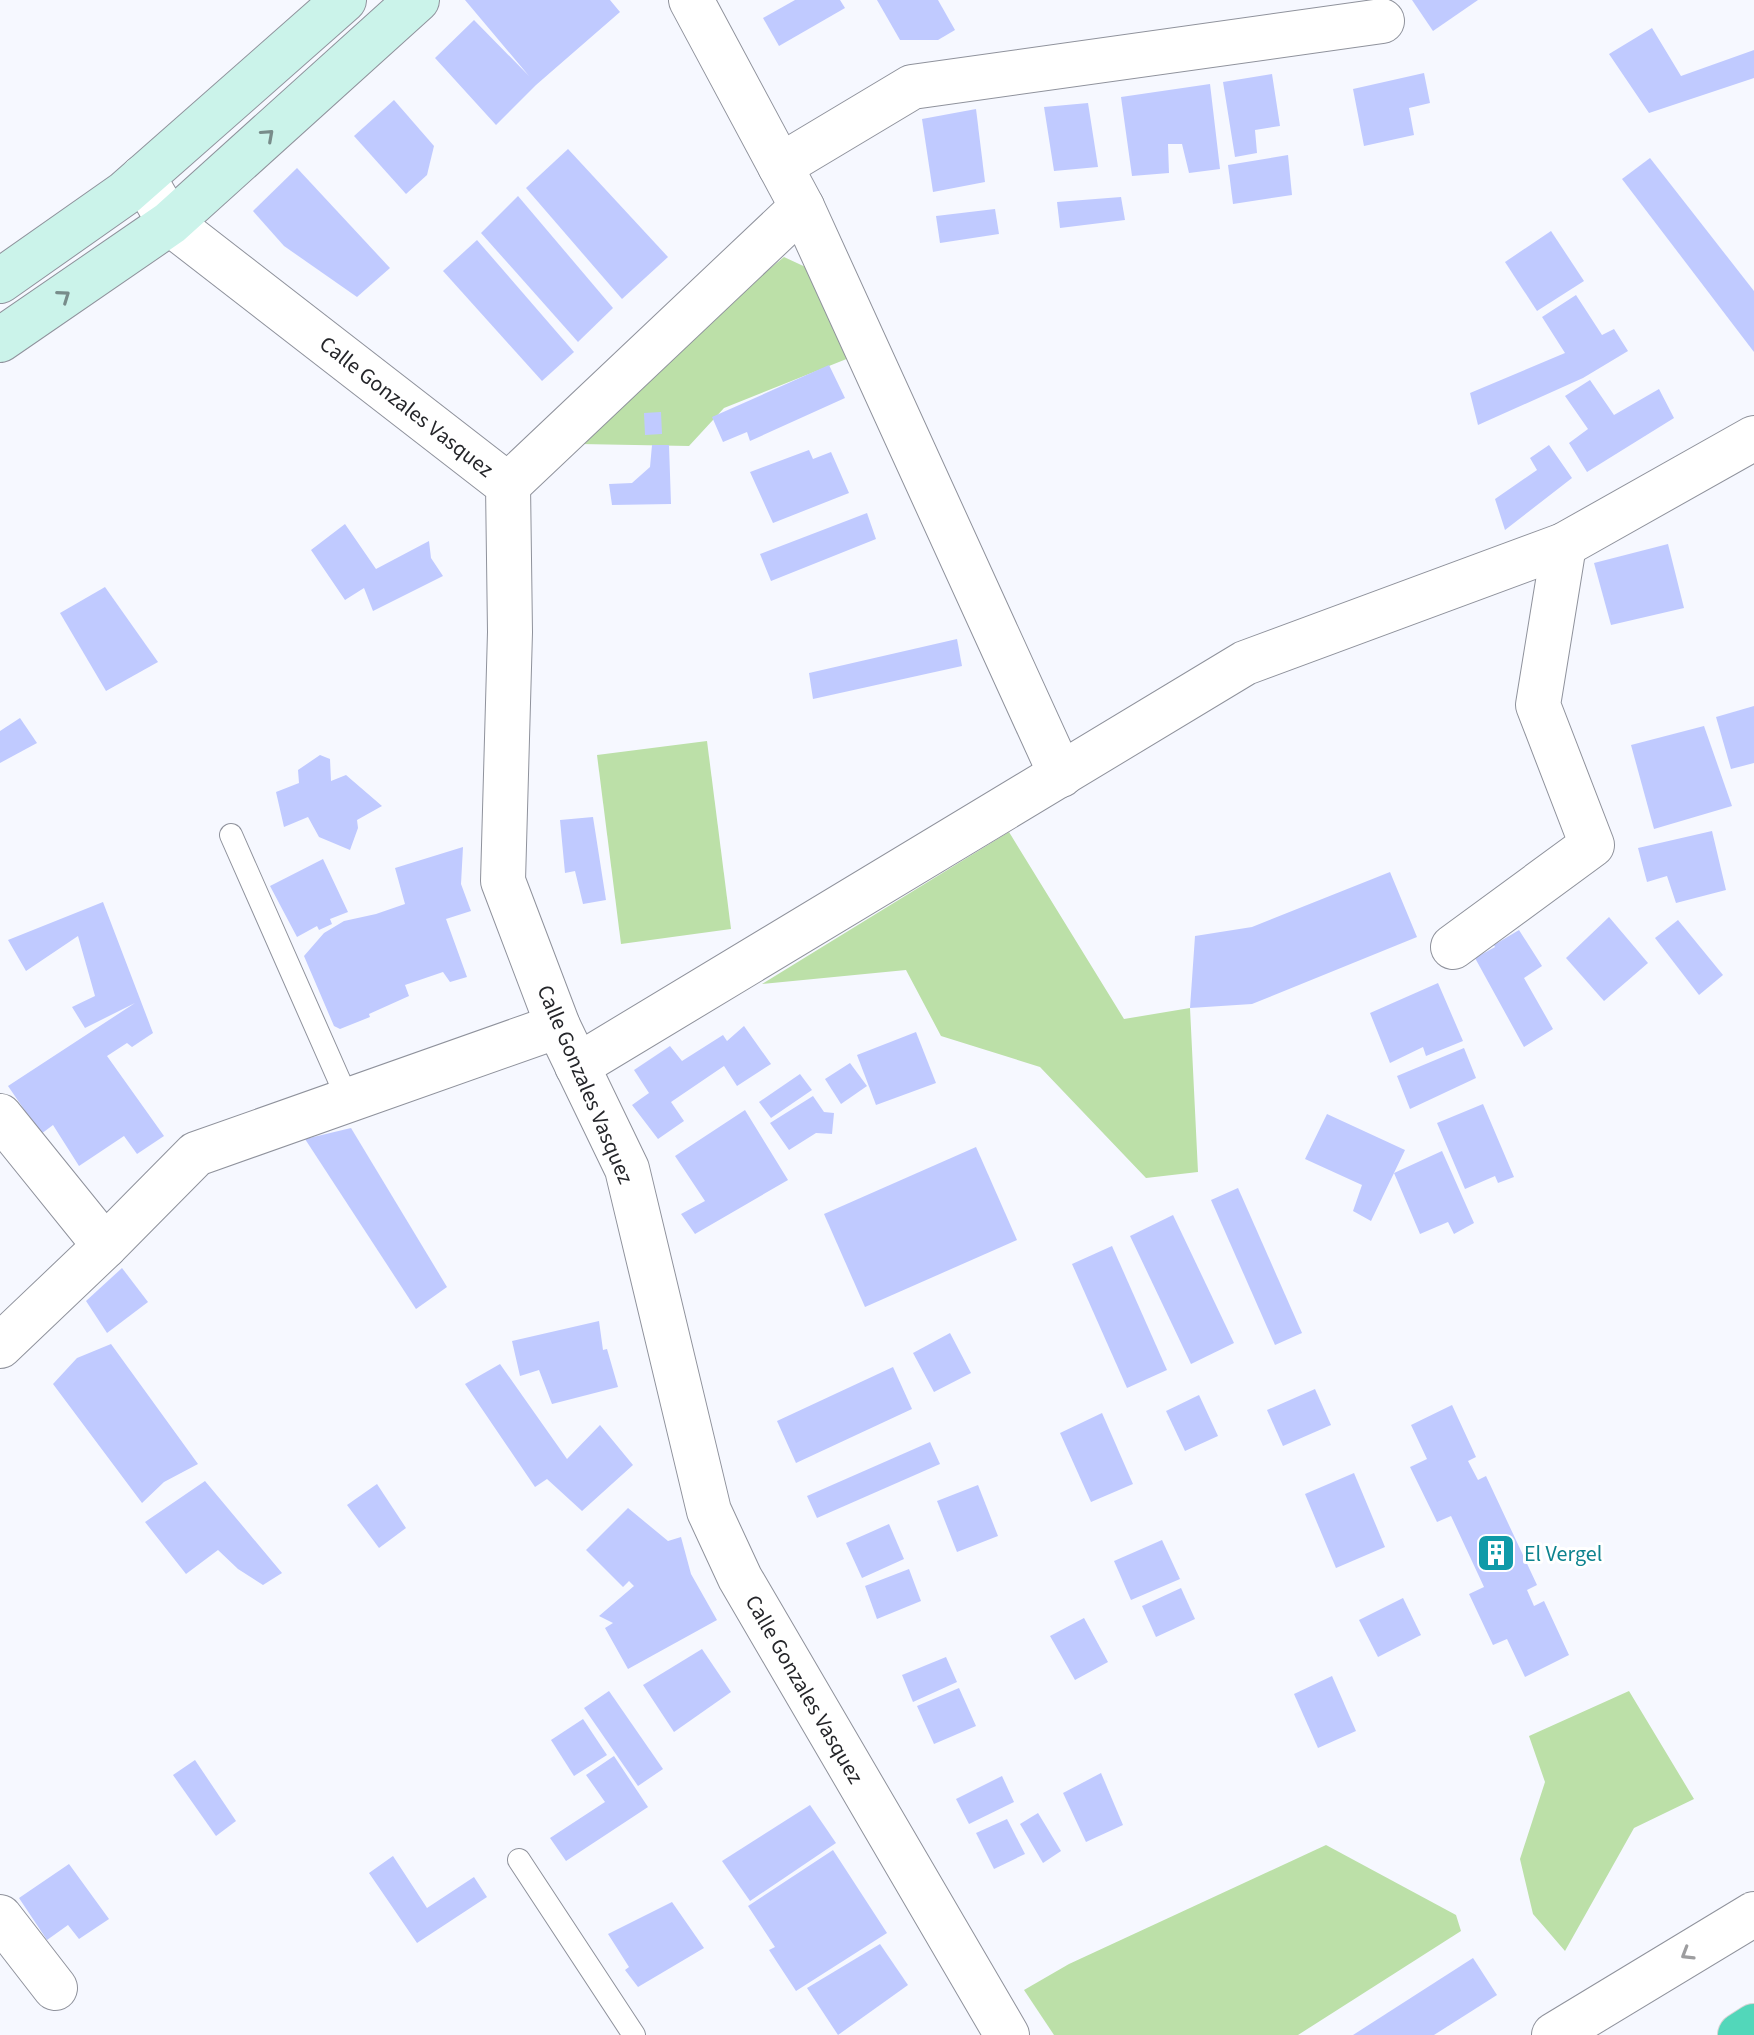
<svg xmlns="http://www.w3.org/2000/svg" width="1754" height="2035" font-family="'Source Sans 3',sans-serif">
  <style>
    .green { fill: #bce0a8 }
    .building { fill: #c0caff }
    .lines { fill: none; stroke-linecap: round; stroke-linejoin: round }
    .lane-casing { stroke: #8f929c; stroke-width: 24 }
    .street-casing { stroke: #8f929c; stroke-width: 46 }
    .secondary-casing { stroke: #8f929c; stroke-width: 46 }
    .highway-casing { stroke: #d3d4d4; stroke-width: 46 }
    .lane { stroke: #fff; stroke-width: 22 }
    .street { stroke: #fff; stroke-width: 44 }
    .secondary { stroke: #cbf3ea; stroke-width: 44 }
    .highway { stroke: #52d7ba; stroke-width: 44 }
    .oneway { stroke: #788c8a }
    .oneway2 { stroke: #9d9d9f }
    .labels { text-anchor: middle; stroke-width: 6; stroke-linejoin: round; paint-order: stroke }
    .street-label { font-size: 22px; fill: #25262a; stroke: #fff }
    .culture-label { font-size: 22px; fill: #0d838f; stroke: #fff; text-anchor: start }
  </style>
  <rect width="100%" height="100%" fill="#f6f8ff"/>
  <g class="green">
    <path d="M 784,257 L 812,270 L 849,358 L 724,408 L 689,446 L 580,444 L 702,324 Z"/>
    <path d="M 707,741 L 731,929 L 621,944 L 597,755 Z"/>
    <path d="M 1009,832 L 1124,1019 L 1190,1008 L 1198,1172 L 1146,1178 L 1040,1067 L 941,1036 L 906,970 L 762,984 Z"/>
    <path d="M 1629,1691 L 1694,1799 L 1634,1828 L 1565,1951 L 1533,1914 L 1520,1859 L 1545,1782 L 1529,1736 Z"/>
    <path d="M 1326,1845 L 1456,1915 L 1461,1931 L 1298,2035 L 1054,2035 L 1024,1990 L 1069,1964 Z"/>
  </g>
  <g class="building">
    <path d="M 465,0 L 610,0 L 620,12 L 536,85 L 496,125 L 435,58 L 474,20 L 529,76 Z"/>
    <path d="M 795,0 L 840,0 L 845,8 L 779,46 L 763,18 Z"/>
    <path d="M 877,0 L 938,0 L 955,30 L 938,40 L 900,40 Z"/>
    <path d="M 1412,0 L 1478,0 L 1433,31 Z"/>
    <path d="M 1652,28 L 1681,76 L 1754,50 L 1754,78 L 1649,113 L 1609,54 Z"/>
    <path d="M 1424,73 L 1430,103 L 1409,108 L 1414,135 L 1364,146 L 1353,89 Z"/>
    <path d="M 1272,74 L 1280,126 L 1255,130 L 1257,153 L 1235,157 L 1223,82 Z"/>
    <path d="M 1210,84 L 1220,169 L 1189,173 L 1182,144 L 1168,144 L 1169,173 L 1132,176 L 1121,97 Z"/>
    <path d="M 394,100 L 434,146 L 427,175 L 406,194 L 354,136 Z"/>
    <path d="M 1088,103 L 1098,167 L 1054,171 L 1044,107 Z"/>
    <path d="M 976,109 L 985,182 L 933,192 L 922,119 Z"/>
    <path d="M 568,149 L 668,257 L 622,299 L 526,188 Z"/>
    <path d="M 1288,155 L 1292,195 L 1233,204 L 1228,165 Z"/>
    <path d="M 1650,158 L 1754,291 L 1754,352 L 1622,179 Z"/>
    <path d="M 297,168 L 390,268 L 357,297 L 284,246 L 253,211 Z"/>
    <path d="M 518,196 L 613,308 L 578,342 L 481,233 Z"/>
    <path d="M 1121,197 L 1125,220 L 1060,228 L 1057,202 Z"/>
    <path d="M 995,209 L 999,234 L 940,243 L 936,216 Z"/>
    <path d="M 1551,231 L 1584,281 L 1537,311 L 1505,262 Z"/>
    <path d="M 477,240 L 574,352 L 542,381 L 443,271 Z"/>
    <path d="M 1576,295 L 1602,335 L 1614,329 L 1628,351 L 1583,378 L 1478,425 L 1470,393 L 1565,353 L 1542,317 Z"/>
    <path d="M 829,365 L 845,398 L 750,441 L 747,432 L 723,442 L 712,417 Z"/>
    <path d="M 1590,380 L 1614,415 L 1659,389 L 1674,418 L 1587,472 L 1569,443 L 1588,429 L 1565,396 Z"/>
    <path d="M 661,412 L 662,434 L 645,435 L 644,413 Z"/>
    <path d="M 652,445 L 669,445 L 671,504 L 612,505 L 609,484 L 632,483 L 650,467 Z"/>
    <path d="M 1549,445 L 1572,478 L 1505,530 L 1495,499 L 1537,470 L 1530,458 Z"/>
    <path d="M 809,450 L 813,459 L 831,452 L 849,493 L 773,523 L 750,472 Z"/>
    <path d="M 867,513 L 876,539 L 771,581 L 760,554 Z"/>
    <path d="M 345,524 L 376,569 L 429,541 L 431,558 L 443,576 L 373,611 L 364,588 L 345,600 L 311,550 Z"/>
    <path d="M 1668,544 L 1684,608 L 1611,625 L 1594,563 Z"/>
    <path d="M 105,587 L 158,662 L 106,691 L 60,613 Z"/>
    <path d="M 957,639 L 962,666 L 813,699 L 809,673 Z"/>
    <path d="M 1754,706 L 1754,763 L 1731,769 L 1716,717 Z"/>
    <path d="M 20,718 L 37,743 L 0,763 L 0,731 Z"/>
    <path d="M 1704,726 L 1732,806 L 1654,829 L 1631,745 Z"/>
    <path d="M 320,755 L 330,759 L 331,781 L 346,775 L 382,806 L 357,820 L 358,828 L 350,850 L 319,837 L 308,817 L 284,827 L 276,792 L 299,783 L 298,770 Z"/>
    <path d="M 593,817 L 606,900 L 583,904 L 575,871 L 565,873 L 560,820 Z"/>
    <path d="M 1712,831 L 1726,890 L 1676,903 L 1667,876 L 1647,882 L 1638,848 Z"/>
    <path d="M 463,847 L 461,884 L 471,911 L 446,919 L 467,977 L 450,982 L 443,972 L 405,985 L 409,996 L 369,1014 L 370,1017 L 340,1029 L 334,1026 L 304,956 L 324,933 L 344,921 L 376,914 L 405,904 L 395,868 Z"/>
    <path d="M 323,859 L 348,912 L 330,919 L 332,924 L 319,930 L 317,926 L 297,937 L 270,886 Z"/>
    <path d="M 1390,872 L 1417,937 L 1252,1004 L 1190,1008 L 1195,936 L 1252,927 Z"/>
    <path d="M 103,902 L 153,1033 L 132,1047 L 127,1043 L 107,1056 L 164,1136 L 137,1154 L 124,1136 L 79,1166 L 53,1125 L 41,1134 L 8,1086 L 135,1003 L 85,1028 L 72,1007 L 95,996 L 78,936 L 26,971 L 8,940 Z"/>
    <path d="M 1609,917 L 1648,963 L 1604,1001 L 1566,958 Z"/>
    <path d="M 1678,920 L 1723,975 L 1699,995 L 1655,938 Z"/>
    <path d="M 1519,930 L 1542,966 L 1524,978 L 1553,1029 L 1524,1047 L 1475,958 L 1495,947 L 1494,945 Z"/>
    <path d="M 1438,983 L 1463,1041 L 1426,1056 L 1423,1047 L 1390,1063 L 1370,1013 Z"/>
    <path d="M 744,1026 L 771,1064 L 737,1086 L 724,1066 L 671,1102 L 684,1121 L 658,1139 L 632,1105 L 649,1093 L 634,1070 L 670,1046 L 682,1061 L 723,1035 L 727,1041 Z"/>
    <path d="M 916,1032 L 936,1083 L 876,1105 L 857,1055 Z"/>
    <path d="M 1464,1048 L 1476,1078 L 1410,1109 L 1397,1076 Z"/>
    <path d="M 850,1063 L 867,1086 L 841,1104 L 825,1079 Z"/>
    <path d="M 800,1074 L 812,1090 L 771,1118 L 759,1102 Z"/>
    <path d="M 813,1096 L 824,1112 L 834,1113 L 832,1134 L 816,1133 L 789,1150 L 770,1123 Z"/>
    <path d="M 1483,1104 L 1514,1177 L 1498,1183 L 1495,1176 L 1465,1189 L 1437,1123 Z"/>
    <path d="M 745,1110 L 788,1180 L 695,1234 L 681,1214 L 705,1201 L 675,1156 Z"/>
    <path d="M 1327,1114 L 1405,1150 L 1371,1221 L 1353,1211 L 1362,1185 L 1305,1159 Z"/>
    <path d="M 351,1128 L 447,1287 L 416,1309 L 305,1139 Z"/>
    <path d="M 976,1147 L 1017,1240 L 865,1307 L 824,1214 Z"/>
    <path d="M 1442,1151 L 1474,1223 L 1454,1234 L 1448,1222 L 1420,1234 L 1394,1173 Z"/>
    <path d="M 1238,1188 L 1302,1333 L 1275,1345 L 1211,1200 Z"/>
    <path d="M 1173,1215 L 1234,1343 L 1191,1364 L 1130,1236 Z"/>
    <path d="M 1112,1246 L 1167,1370 L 1127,1388 L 1072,1264 Z"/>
    <path d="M 122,1268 L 148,1302 L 107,1333 L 86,1301 Z"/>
    <path d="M 599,1321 L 603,1350 L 607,1349 L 618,1387 L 552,1404 L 539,1370 L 520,1376 L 512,1341 Z"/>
    <path d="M 950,1333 L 971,1373 L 934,1392 L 913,1353 Z"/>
    <path d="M 111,1344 L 198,1464 L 164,1482 L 142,1503 L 53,1384 L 77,1358 Z"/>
    <path d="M 500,1364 L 567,1459 L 600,1425 L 633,1465 L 582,1511 L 547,1479 L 535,1487 L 465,1384 Z"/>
    <path d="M 893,1367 L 912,1409 L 796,1463 L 777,1421 Z"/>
    <path d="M 1315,1389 L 1331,1425 L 1283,1446 L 1267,1410 Z"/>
    <path d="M 1199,1395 L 1218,1436 L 1185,1451 L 1166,1411 Z"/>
    <path d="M 1452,1405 L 1476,1457 L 1468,1461 L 1478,1480 L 1486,1476 L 1537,1585 L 1527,1590 L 1534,1606 L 1544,1601 L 1569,1655 L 1525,1677 L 1507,1639 L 1493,1645 L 1469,1594 L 1484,1587 L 1451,1516 L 1437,1522 L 1410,1467 L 1427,1459 L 1411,1425 Z"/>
    <path d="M 1102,1413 L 1133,1484 L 1091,1502 L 1060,1433 Z"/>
    <path d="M 930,1442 L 940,1464 L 817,1518 L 807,1496 Z"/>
    <path d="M 1354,1473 L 1385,1547 L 1336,1568 L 1305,1494 Z"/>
    <path d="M 205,1481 L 282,1573 L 263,1585 L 238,1569 L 218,1550 L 186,1574 L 145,1522 Z"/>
    <path d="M 377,1484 L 406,1528 L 379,1548 L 347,1505 Z"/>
    <path d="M 978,1485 L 998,1536 L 957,1552 L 937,1501 Z"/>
    <path d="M 628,1508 L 668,1541 L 681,1537 L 691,1574 L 717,1620 L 628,1669 L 605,1628 L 613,1623 L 599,1616 L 634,1586 L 629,1581 L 623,1587 L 586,1550 Z"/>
    <path d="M 889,1524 L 904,1559 L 862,1578 L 846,1543 Z"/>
    <path d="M 1162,1540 L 1180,1579 L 1131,1600 L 1114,1561 Z"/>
    <path d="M 909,1569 L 921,1601 L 877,1619 L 865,1586 Z"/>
    <path d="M 1181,1588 L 1195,1619 L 1156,1637 L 1142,1606 Z"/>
    <path d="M 1403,1598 L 1421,1635 L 1378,1657 L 1359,1620 Z"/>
    <path d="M 1084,1618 L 1108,1662 L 1075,1680 L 1050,1636 Z"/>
    <path d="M 702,1649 L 731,1692 L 674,1732 L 643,1685 Z"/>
    <path d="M 946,1657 L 957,1682 L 913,1702 L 902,1675 Z"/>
    <path d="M 1332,1676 L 1356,1731 L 1318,1748 L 1294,1694 Z"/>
    <path d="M 959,1688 L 976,1726 L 934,1744 L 917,1706 Z"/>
    <path d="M 609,1691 L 663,1769 L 638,1786 L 584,1708 Z"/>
    <path d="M 583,1719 L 607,1755 L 574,1776 L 551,1740 Z"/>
    <path d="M 614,1756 L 648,1807 L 566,1861 L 550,1838 L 605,1802 L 586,1775 Z"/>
    <path d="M 195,1760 L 236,1821 L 216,1836 L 173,1775 Z"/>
    <path d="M 1101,1773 L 1123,1825 L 1086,1842 L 1063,1793 Z"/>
    <path d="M 1002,1776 L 1014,1802 L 969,1824 L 956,1799 Z"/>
    <path d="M 810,1805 L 836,1843 L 750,1901 L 722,1861 Z"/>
    <path d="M 1038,1813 L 1061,1851 L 1043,1863 L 1020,1824 Z"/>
    <path d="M 1007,1819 L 1025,1854 L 994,1869 L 976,1833 Z"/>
    <path d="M 833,1850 L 887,1933 L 796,1991 L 769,1950 L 775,1947 L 748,1906 Z"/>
    <path d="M 393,1856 L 427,1908 L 474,1877 L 487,1897 L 417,1943 L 369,1873 Z"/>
    <path d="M 69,1864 L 109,1919 L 79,1939 L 68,1925 L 47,1940 L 19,1898 Z"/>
    <path d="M 672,1902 L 704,1948 L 638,1987 L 625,1970 L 629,1967 L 608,1934 Z"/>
    <path d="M 880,1944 L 908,1985 L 838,2035 L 807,1988 Z"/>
    <path d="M 1473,1958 L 1497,1995 L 1434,2035 L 1353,2035 Z"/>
  </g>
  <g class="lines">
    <g class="lane-casing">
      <g id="lane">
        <path d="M 231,835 L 348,1100"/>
        <path d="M 519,1860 L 634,2035"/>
      </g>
    </g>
    <g class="street-casing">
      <g id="street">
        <path d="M 691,0 L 802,207 L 1061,775"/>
        <path d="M 780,166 L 912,87 L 1382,21"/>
        <path d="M 143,177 L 170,223 L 508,485 L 510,632 L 503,881 L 558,1026 L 627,1169 L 709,1511 L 740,1578 L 1007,2035"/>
        <path d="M 508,485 L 802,207"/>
        <path d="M 1453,947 L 1592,845 L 1538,705 L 1564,545"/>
        <path d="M 577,1066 L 1245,663 L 1564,545 L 1754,438"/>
        <path d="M 0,1116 L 105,1246"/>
        <path d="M 0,1346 L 105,1246 L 196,1154 L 558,1026"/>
        <path d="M 0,1917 L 55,1988"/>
        <path d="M 1554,2035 L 1754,1914"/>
      </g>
    </g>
    <g class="secondary-casing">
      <g id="secondary">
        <path d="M 0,281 L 125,193 L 344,0"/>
        <path d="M 0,340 L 170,223 L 417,0"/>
      </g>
    </g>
    <g class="highway-casing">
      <path id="highway" d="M 1740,2035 L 1754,2026"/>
    </g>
    <use href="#lane" class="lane"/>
    <use href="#street" class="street"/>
    <use href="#secondary" class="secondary"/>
    <use href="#highway" class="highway"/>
  </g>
  <defs><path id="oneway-chevron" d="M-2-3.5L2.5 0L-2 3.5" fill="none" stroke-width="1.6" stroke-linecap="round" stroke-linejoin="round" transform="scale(2)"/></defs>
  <g class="oneway">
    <use href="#oneway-chevron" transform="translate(268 135) rotate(-42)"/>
    <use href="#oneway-chevron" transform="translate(64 296) rotate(-35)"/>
  </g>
  <use class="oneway2" href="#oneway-chevron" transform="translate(1687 1954) rotate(149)"/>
  <defs>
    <g id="building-square" transform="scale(2)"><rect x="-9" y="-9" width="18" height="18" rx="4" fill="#0f9aa8" stroke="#fff"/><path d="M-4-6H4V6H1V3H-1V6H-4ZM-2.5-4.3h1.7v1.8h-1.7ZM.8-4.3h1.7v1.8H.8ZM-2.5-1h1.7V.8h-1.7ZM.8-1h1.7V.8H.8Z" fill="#fff"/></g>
  </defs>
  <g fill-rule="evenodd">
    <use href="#building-square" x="1496" y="1553"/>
  </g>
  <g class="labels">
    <g class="street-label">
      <text transform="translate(407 406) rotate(38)" y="8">Calle Gonzales Vasquez</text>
      <text transform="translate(586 1084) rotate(67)" y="8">Calle Gonzales Vasquez</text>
      <text transform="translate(805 1689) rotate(60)" y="8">Calle Gonzales Vasquez</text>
    </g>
    <g class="culture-label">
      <text x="1524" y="1561">El Vergel</text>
    </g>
  </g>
</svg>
